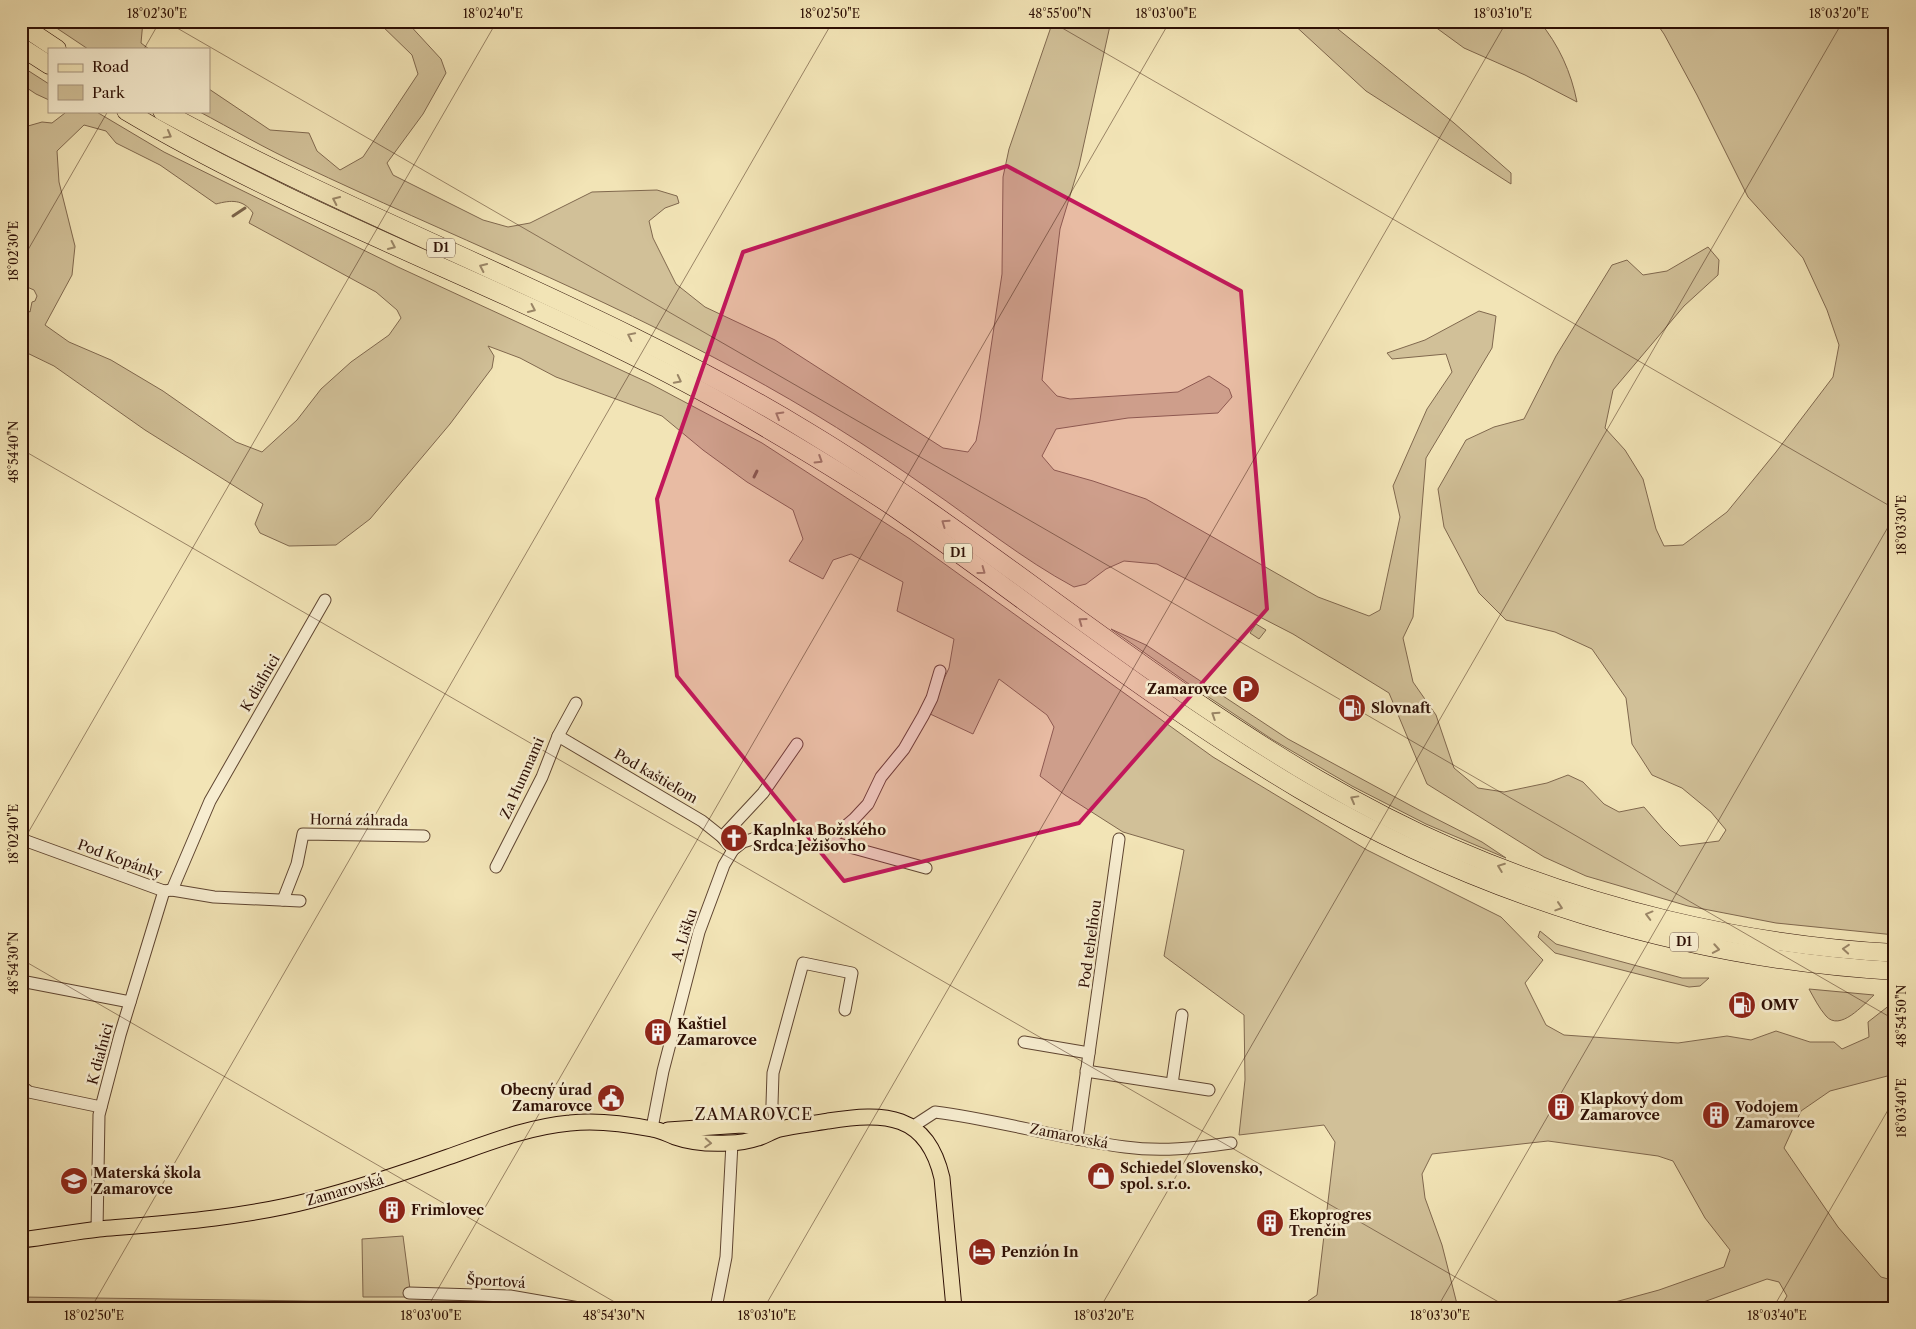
<svg xmlns="http://www.w3.org/2000/svg" width="1916" height="1329" font-family="'Libre Caslon Text',serif">
  <style>
    .green { fill: #d1c098; stroke: #80684e; fill-rule: evenodd }
    .lines { fill: none; stroke-linecap: round; stroke-linejoin: round }
    .stream { stroke: #7b644b; stroke-width: 3 }
    .minor-casing { stroke: #5f4531; stroke-width: 13 }
    .major-casing { stroke: #2e1005; stroke-width: 17 }
    .highway-casing { stroke: #2e1005; stroke-width: 19 }
    .minor { stroke: #f7edd0; stroke-width: 11 }
    .major { stroke: #f2e4b6; stroke-width: 15 }
    .highway { stroke: #f2e4b6; stroke-width: 18 }
    .oneway { stroke: #9a8566 }
    .marked { fill: #c2185b; fill-opacity: 0.2; stroke: #c2185b; stroke-width: 4; stroke-linejoin: round }
    .ticks { fill: none; stroke: #2e1005; stroke-width: 1; stroke-opacity: 0.45 }
    .labels { text-anchor: middle; stroke-width: 5; stroke-linejoin: round; paint-order: stroke }
    .shield { fill: #f7edd0; stroke: #6a5242; stroke-width: 1 }
    .shield-label { font-size: 12px; font-weight: bold; fill: #2e1005 }
    .street-label { font-size: 14px; fill: #2e1005; stroke: #f7edd0 }
    .poi-label { font-size: 14px; font-weight: bold; fill: #2e1005; stroke: #f7edd0; text-anchor: start }
    .quarter-label { font-size: 16px; letter-spacing: 1px; fill: #2e1005; stroke: #f7edd0 }
    .neatline { fill: none; stroke: #2e1005; stroke-width: 2 }
    .ticks-label { font-size: 12px; text-anchor: middle; fill: #2e1005 }
  </style>
  <rect width="100%" height="100%" fill="#f2e4b6"/>
  <filter id="stains"><feTurbulence type="fractalNoise" baseFrequency=".004" numOctaves="4"/><feColorMatrix values="0 0 0 0 .2 0 0 0 0 .09 0 0 0 0 .02 0 0 0 .5 -.17"/></filter>
  <radialGradient id="worn" r=".72"><stop offset=".6" stop-color="#630" stop-opacity="0"/><stop offset="1" stop-color="#630" stop-opacity=".3"/></radialGradient>
  <g class="green">
    <path d="M 46,21 L 143,21 L 141,43 L 149,49 L 88,49 Z"/>
    <path d="M 377,21 L 406,21 L 441,59 L 446,73 L 423,114 L 387,163 L 393,175 L 483,220 L 508,227 L 530,223 L 592,192 L 657,190 L 677,196 L 679,203 L 665,208 L 649,221 L 653,238 L 676,284 L 705,307 L 775,340 L 943,448 L 968,452 L 976,441 L 980,420 L 1002,274 L 1003,177 L 1009,149 L 1053,21 L 1111,21 L 1079,166 L 1060,229 L 1042,380 L 1057,396 L 1070,399 L 1178,392 L 1209,376 L 1229,389 L 1232,397 L 1218,413 L 1128,418 L 1056,429 L 1042,456 L 1054,470 L 1093,481 L 1146,499 L 1318,597 L 1369,616 L 1380,610 L 1400,517 L 1393,486 L 1427,409 L 1452,372 L 1446,354 L 1392,359 L 1387,353 L 1425,340 L 1479,311 L 1496,316 L 1492,348 L 1426,458 L 1413,617 L 1403,638 L 1413,682 L 1436,715 L 1454,768 L 1478,788 L 1504,792 L 1547,783 L 1568,775 L 1583,782 L 1604,804 L 1619,812 L 1644,807 L 1663,829 L 1680,846 L 1719,841 L 1726,830 L 1711,812 L 1682,788 L 1652,775 L 1632,744 L 1626,698 L 1592,649 L 1555,632 L 1506,620 L 1479,593 L 1444,527 L 1438,489 L 1466,440 L 1494,427 L 1524,419 L 1556,356 L 1612,265 L 1627,260 L 1643,275 L 1667,271 L 1708,247 L 1719,260 L 1718,275 L 1684,306 L 1613,390 L 1605,428 L 1625,450 L 1643,479 L 1656,529 L 1664,546 L 1683,545 L 1727,512 L 1776,452 L 1833,377 L 1839,345 L 1827,310 L 1803,258 L 1748,197 L 1697,95 L 1664,34 L 1655,21 L 1895,21 L 1895,935 L 1776,923 L 1688,906 L 1586,876 L 1544,857 L 1427,784 L 1389,693 L 1293,634 L 1157,564 L 1124,561 L 1106,569 L 1086,584 L 1074,587 C 1022,559 977,522 929,489 C 868,446 806,407 741,372 C 598,294 447,234 301,165 C 266,149 232,129 198,111 L 209,111 L 209,89 L 270,130 L 309,133 L 317,151 L 340,170 L 363,157 L 418,74 L 412,55 Z"/>
    <path d="M 1290,21 L 1328,21 L 1454,123 L 1511,173 L 1511,184 L 1366,91 Z"/>
    <path d="M 1427,21 L 1539,21 C 1559,45 1571,72 1577,102 L 1525,75 L 1464,48 Z"/>
    <path d="M 21,66 L 49,84 L 49,100 L 36,94 L 21,84 Z"/>
    <path d="M 64,111 L 95,111 L 164,152 L 233,186 L 398,267 L 649,383 L 762,443 L 910,539 L 1213,757 L 1367,850 L 1501,917 L 1543,960 L 1525,983 L 1546,1025 L 1564,1035 L 1678,1043 L 1727,1036 L 1751,1040 L 1776,1031 L 1810,1042 L 1834,1042 L 1842,1049 L 1869,1037 L 1868,1022 L 1895,1001 L 1895,1074 L 1830,1091 L 1801,1111 L 1784,1148 L 1838,1227 L 1881,1277 L 1895,1281 L 1895,1308 L 1777,1308 L 1781,1306 L 1787,1296 L 1779,1282 L 1767,1279 L 1687,1308 L 1593,1308 L 1659,1290 L 1724,1267 L 1730,1250 L 1705,1218 L 1673,1161 L 1658,1156 L 1548,1141 L 1432,1154 L 1422,1174 L 1425,1198 L 1442,1245 L 1458,1308 L 1298,1308 L 1317,1295 L 1335,1142 L 1324,1125 L 1239,1135 L 1245,1080 L 1244,1015 L 1164,956 L 1184,850 L 1123,832 L 1065,795 L 1040,776 L 1054,727 L 1047,715 L 999,679 L 973,734 L 928,713 L 949,668 L 954,639 L 897,611 L 903,582 L 851,554 L 833,560 L 823,579 L 789,561 L 803,539 L 793,510 L 747,482 L 703,450 L 662,416 L 556,377 L 520,358 L 488,346 L 494,356 L 492,368 L 450,424 L 370,519 L 336,545 L 289,546 L 260,533 L 255,524 L 263,504 L 145,430 L 54,366 L 21,350 L 21,307 L 30,312 L 32,302 L 35,301 L 37,296 L 34,290 L 27,287 L 21,289 L 21,128 L 42,122 L 52,123 L 65,113 ZM 84,125 L 106,131 L 116,143 L 160,165 L 216,204 C 231,200 243,199 253,213 L 249,223 L 376,292 L 397,310 L 401,318 L 389,335 L 351,362 L 321,389 L 297,420 L 262,452 L 236,442 L 163,391 L 111,360 L 69,342 L 45,325 L 72,275 L 75,246 L 59,182 L 57,151 Z"/>
    <path d="M 1256,624 L 1266,630 L 1259,639 L 1250,633 Z"/>
    <path d="M 1111,629 L 1146,645 L 1288,739 L 1419,810 L 1482,842 L 1506,858 L 1426,824 L 1352,786 L 1273,740 L 1186,682 Z"/>
    <path d="M 1540,931 L 1556,944 L 1682,978 L 1709,978 L 1700,986 L 1689,987 L 1555,953 L 1538,937 Z"/>
    <path d="M 1809,989 L 1874,995 C 1863,1005 1840,1032 1826,1016 C 1819,1008 1814,998 1809,989 Z"/>
    <path d="M 403,1236 L 411,1297 L 363,1297 L 362,1239 Z"/>
    <path d="M 21,1297 L 310,1301 L 465,1301 L 549,1308 L 21,1308 Z"/>
  </g>
  <g class="lines">
    <g class="stream">
      <path d="M 233,216 L 245,208"/>
      <path d="M 754,477 L 757,471"/>
    </g>
    <g class="minor-casing">
      <g id="minor">
        <path d="M 558,736 L 702,821 L 722,837 L 733,850"/>
        <path d="M 722,837 L 763,793 L 797,744"/>
        <path d="M 21,839 L 164,891 L 172,890 L 214,897 L 300,901"/>
        <path d="M 828,841 L 854,819 L 868,804 L 881,777 L 904,749 L 923,716 L 932,698 L 940,671"/>
        <path d="M 496,867 L 542,777 L 558,736 L 576,703"/>
        <path d="M 172,890 L 210,801 L 325,600"/>
        <path d="M 283,900 L 297,864 L 303,834 L 424,836"/>
        <path d="M 21,981 L 130,1002"/>
        <path d="M 1024,1042 L 1089,1053"/>
        <path d="M 1086,1071 L 1209,1090"/>
        <path d="M 1172,1084 L 1182,1015"/>
        <path d="M 21,1086 L 29,1092 L 101,1107"/>
        <path d="M 912,1127 L 935,1112 C 999,1120 1061,1139 1125,1147 C 1161,1152 1196,1148 1231,1143"/>
        <path d="M 652,1128 L 663,1071 L 699,932 L 724,865 L 733,850 L 743,842 L 756,838 L 828,841 L 926,868"/>
        <path d="M 777,1129 L 772,1104 L 773,1073 L 803,963 L 852,973 L 845,1010"/>
        <path d="M 1077,1139 L 1119,839"/>
        <path d="M 97,1230 L 99,1115 L 120,1035 L 164,891"/>
        <path d="M 409,1293 L 510,1296 L 579,1308"/>
        <path d="M 716,1308 L 726,1257 L 732,1143"/>
      </g>
    </g>
    <g class="major-casing">
      <g id="major">
        <path d="M 668,1130 L 742,1125 L 777,1129"/>
        <path d="M 21,1240 C 47,1237 73,1232 99,1229 C 170,1223 243,1218 312,1200 C 358,1188 403,1173 448,1157 C 488,1143 527,1127 570,1123 C 596,1120 627,1124 652,1129 C 661,1130 667,1134 675,1137 C 692,1143 711,1144 729,1143 C 738,1143 749,1141 758,1138 C 765,1136 772,1131 780,1129 C 796,1125 812,1124 828,1121 C 885,1112 927,1113 942,1178 L 954,1308"/>
      </g>
    </g>
    <g class="highway-casing">
      <g id="highway">
        <path d="M 21,25 L 57,49"/>
        <path d="M 21,47 L 49,65"/>
        <path d="M 126,111 C 321,227 539,298 735,410 C 787,440 839,471 889,504 C 927,530 965,558 1002,585 C 1099,656 1196,728 1299,789 C 1480,896 1685,959 1895,971"/>
        <path d="M 162,111 C 374,227 604,307 810,433 C 944,514 1066,614 1195,701 C 1276,756 1360,808 1450,847 C 1590,908 1742,945 1895,953"/>
      </g>
    </g>
    <use href="#minor" class="minor"/>
    <use href="#major" class="major"/>
    <use href="#highway" class="highway"/>
  </g>
  <defs><path id="oneway-chevron" d="M-2-3.5L2.5 0L-2 3.5" fill="none" stroke-width="1.6" stroke-linecap="round" stroke-linejoin="round" transform="scale(1.25)"/></defs>
  <g class="oneway">
    <use href="#oneway-chevron" transform="translate(168 135) rotate(29)"/>
    <use href="#oneway-chevron" transform="translate(336 200) rotate(-155)"/>
    <use href="#oneway-chevron" transform="translate(392 246) rotate(25)"/>
    <use href="#oneway-chevron" transform="translate(483 267) rotate(-155)"/>
    <use href="#oneway-chevron" transform="translate(532 309) rotate(25)"/>
    <use href="#oneway-chevron" transform="translate(631 336) rotate(-154)"/>
    <use href="#oneway-chevron" transform="translate(678 380) rotate(27)"/>
    <use href="#oneway-chevron" transform="translate(779 415) rotate(-150)"/>
    <use href="#oneway-chevron" transform="translate(819 460) rotate(32)"/>
    <use href="#oneway-chevron" transform="translate(945 523) rotate(-145)"/>
    <use href="#oneway-chevron" transform="translate(982 571) rotate(36)"/>
    <use href="#oneway-chevron" transform="translate(1082 621) rotate(-144)"/>
    <use href="#oneway-chevron" transform="translate(1215 715) rotate(-147)"/>
    <use href="#oneway-chevron" transform="translate(1354 799) rotate(-151)"/>
    <use href="#oneway-chevron" transform="translate(1501 867) rotate(-159)"/>
    <use href="#oneway-chevron" transform="translate(1559 907) rotate(18)"/>
    <use href="#oneway-chevron" transform="translate(1649 915) rotate(-165)"/>
    <use href="#oneway-chevron" transform="translate(1716 949) rotate(10)"/>
    <use href="#oneway-chevron" transform="translate(1846 949) rotate(-175)"/>
    <use href="#oneway-chevron" transform="translate(708 1143) rotate(4)"/>
  </g>
  <path class="marked" d="M 1007,166 L 1241,291 L 1267,609 L 1079,823 L 844,881 L 677,676 L 657,499 L 743,252 Z"/>
  <path class="ticks" d="M 165,21 L 1895,1020M 1050,21 L 1895,509M 144,49 L 160,21M 21,262 L 108,111M 21,449 L 1509,1308M 21,845 L 497,21M 21,959 L 625,1308M 91,1308 L 833,21M 427,1308 L 1170,21M 764,1308 L 1507,21M 1100,1308 L 1843,21M 1437,1308 L 1895,515M 1773,1308 L 1895,1098"/>
  <defs>
    <g id="parking-disc" transform="scale(1.4375)"><circle r="9.5" fill="#8f2418" stroke="#f7edd0"/><path d="M-3.5-5.5H1a3.5 3.5 0 0 1 0 7H-1V5.5H-3.5ZM-1-3.4V-.6H.8a1.4 1.4 0 0 0 0-2.8Z" fill="#fff"/></g>
    <g id="fuel-disc" transform="scale(1.4375)"><circle r="9.5" fill="#8f2418" stroke="#f7edd0"/><path d="M-5.5-6h7V0h2V4h1.3V-2.5L3-4.5l.8-.8L6-3V5H2.5V1h-1V6h-7ZM-4.2-4.7v3.2H.2V-4.7Z" fill="#fff"/></g>
    <g id="church-disc" transform="scale(1.4375)"><circle r="9.5" fill="#8f2418" stroke="#f7edd0"/><path d="M-1.2-6h2.4v3.5h3.3v2.4h-3.3V6h-2.4V-.1h-3.3v-2.4h3.3Z" fill="#fff"/></g>
    <g id="building-disc" transform="scale(1.4375)"><circle r="9.5" fill="#8f2418" stroke="#f7edd0"/><path d="M-4-6H4V6H1V3H-1V6H-4ZM-2.5-4.3h1.7v1.8h-1.7ZM.8-4.3h1.7v1.8H.8ZM-2.5-1h1.7V.8h-1.7ZM.8-1h1.7V.8H.8Z" fill="#fff"/></g>
    <g id="civic-disc" transform="scale(1.4375)"><circle r="9.5" fill="#8f2418" stroke="#f7edd0"/><path d="M-.6-6.5H3V-4.5H.6V-3L4-1V1h2V6H-6V1h2V-1L-.6-3ZM-1.2 2.5V6h2.4V2.5Z" fill="#fff"/></g>
    <g id="shop-disc" transform="scale(1.4375)"><circle r="9.5" fill="#8f2418" stroke="#f7edd0"/><path d="M-5-2.5h2.3a2.7 3.5 0 0 1 5.4 0H5L5.5 6h-11ZM-1.5-2.5h3a1.5 2.3 0 0 0-3 0Z" fill="#fff"/></g>
    <g id="school-disc" transform="scale(1.4375)"><circle r="9.5" fill="#8f2418" stroke="#f7edd0"/><path d="M0-5L7-2L0 1L-7-2ZM-4 1L0 2.5L4 1V4Q0 6-4 4Z" fill="#fff"/></g>
    <g id="hotel-disc" transform="scale(1.4375)"><circle r="9.5" fill="#8f2418" stroke="#f7edd0"/><path d="M-6-4.5h1.5V1H6V5H4.5V3h-9V5H-6ZM-4 0a1.8 1.8 0 1 1 3.6 0ZM.5 0V-2.5h3Q6-2.5 6 0Z" fill="#fff"/></g>
  </defs>
  <g fill-rule="evenodd">
    <use href="#parking-disc" x="1246" y="689"/>
    <use href="#fuel-disc" x="1352" y="708"/>
    <use href="#church-disc" x="734" y="838"/>
    <use href="#fuel-disc" x="1742" y="1005"/>
    <use href="#building-disc" x="658" y="1032"/>
    <use href="#civic-disc" x="611" y="1098"/>
    <use href="#building-disc" x="1561" y="1107"/>
    <use href="#building-disc" x="1716" y="1115"/>
    <use href="#shop-disc" x="1101" y="1176"/>
    <use href="#school-disc" x="74" y="1181"/>
    <use href="#building-disc" x="392" y="1210"/>
    <use href="#building-disc" x="1270" y="1223"/>
    <use href="#hotel-disc" x="982" y="1252"/>
  </g>
  <g class="labels">
    <g class="shield">
      <rect x="427" y="238.5" width="28" height="19" rx="4"/>
      <rect x="944" y="543.5" width="28" height="19" rx="4"/>
      <rect x="1670" y="932.5" width="28" height="19" rx="4"/>
    </g>
    <g class="shield-label">
      <text x="441" y="252">D1</text>
      <text x="958" y="557">D1</text>
      <text x="1684" y="946">D1</text>
    </g>
    <g class="street-label">
      <text transform="translate(260 683) rotate(-60)" y="5">K diaľnici</text>
      <text transform="translate(656 776) rotate(30)" y="5">Pod kaštieľom</text>
      <text transform="translate(522 778) rotate(-66)" y="5">Za Humnami</text>
      <text transform="translate(359 820) rotate(1)" y="5">Horná záhrada</text>
      <text transform="translate(120 859) rotate(20)" y="5">Pod Kopánky</text>
      <text transform="translate(684 935) rotate(-72)" y="5">A. Lišku</text>
      <text transform="translate(1090 944) rotate(-82)" y="5">Pod tehelňou</text>
      <text transform="translate(100 1054) rotate(-75)" y="5">K diaľnici</text>
      <text transform="translate(1069 1136) rotate(11)" y="5">Zamarovská</text>
      <text transform="translate(345 1190) rotate(-16)" y="5">Zamarovská</text>
      <text transform="translate(496 1281) rotate(4)" y="5">Športová</text>
    </g>
    <g class="poi-label">
      <text x="1227" y="694" text-anchor="end">Zamarovce</text>
      <text x="1371" y="713">Slovnaft</text>
      <text x="753" y="835">Kaplnka Božského<tspan x="753" dy="16">Srdca Ježišovho</tspan></text>
      <text x="1761" y="1010">OMV</text>
      <text x="677" y="1029">Kaštiel<tspan x="677" dy="16">Zamarovce</tspan></text>
      <text x="592" y="1095" text-anchor="end">Obecný úrad<tspan x="592" dy="16">Zamarovce</tspan></text>
      <text x="1580" y="1104">Klapkový dom<tspan x="1580" dy="16">Zamarovce</tspan></text>
      <text x="1735" y="1112">Vodojem<tspan x="1735" dy="16">Zamarovce</tspan></text>
      <text x="1120" y="1173">Schiedel Slovensko,<tspan x="1120" dy="16">spol. s.r.o.</tspan></text>
      <text x="93" y="1178">Materská škola<tspan x="93" dy="16">Zamarovce</tspan></text>
      <text x="411" y="1215">Frimlovec</text>
      <text x="1289" y="1220">Ekoprogres<tspan x="1289" dy="16">Trenčín</tspan></text>
      <text x="1001" y="1257">Penzión In</text>
    </g>
    <g class="quarter-label">
      <text x="754" y="1120">ZAMAROVCE</text>
    </g>
  </g>
  <rect width="1916" height="1329" fill="none" stroke="#f2e4b6" stroke-width="55"/>
  <rect x="48" y="48" width="162" height="65" fill="#f7edd0" stroke="#a7957f"/>
  <rect x="58" y="64" width="25" height="8" fill="#f2e4b6" stroke="#a7957f"/>
  <text x="92" y="72" font-size="15" fill="#2e1005">Road</text>
  <rect x="58" y="85" width="25" height="15" fill="#d1c098" stroke="#a7957f"/>
  <text x="92" y="98" font-size="15" fill="#2e1005">Park</text>
  <rect x="28" y="28" width="1860" height="1274" class="neatline"/>
  <g class="ticks-label">
    <text x="157" y="18">18°02'30"E</text>
    <text x="493" y="18">18°02'40"E</text>
    <text x="830" y="18">18°02'50"E</text>
    <text x="1060" y="18">48°55'00"N</text>
    <text x="1166" y="18">18°03'00"E</text>
    <text x="1503" y="18">18°03'10"E</text>
    <text x="1839" y="18">18°03'20"E</text>
    <text transform="translate(14 251) rotate(-90)" y="4">18°02'30"E</text>
    <text transform="translate(14 452) rotate(-90)" y="4">48°54'40"N</text>
    <text transform="translate(1902 525) rotate(-90)" y="4">18°03'30"E</text>
    <text transform="translate(14 834) rotate(-90)" y="4">18°02'40"E</text>
    <text transform="translate(14 963) rotate(-90)" y="4">48°54'30"N</text>
    <text transform="translate(1902 1016) rotate(-90)" y="4">48°54'50"N</text>
    <text transform="translate(1902 1108) rotate(-90)" y="4">18°03'40"E</text>
    <text x="94" y="1320">18°02'50"E</text>
    <text x="431" y="1320">18°03'00"E</text>
    <text x="614" y="1320">48°54'30"N</text>
    <text x="767" y="1320">18°03'10"E</text>
    <text x="1104" y="1320">18°03'20"E</text>
    <text x="1440" y="1320">18°03'30"E</text>
    <text x="1777" y="1320">18°03'40"E</text>
  </g>
  <rect width="100%" height="100%" filter="url(#stains)"/>
  <rect width="100%" height="100%" fill="url(#worn)"/>
</svg>
